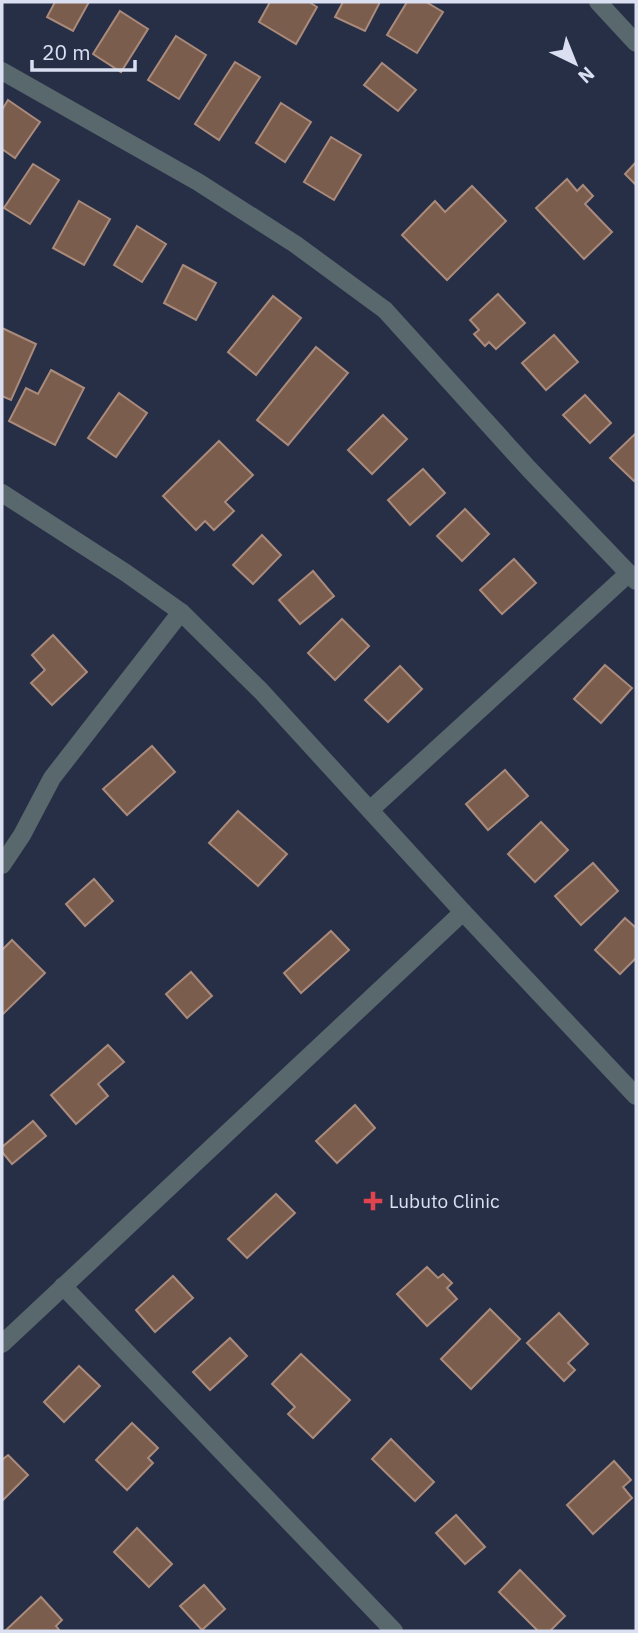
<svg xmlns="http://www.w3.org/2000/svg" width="638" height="1633" font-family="'IBM Plex Sans',sans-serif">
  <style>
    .building { fill: #7b5d4e; stroke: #aa8a7a; stroke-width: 2 }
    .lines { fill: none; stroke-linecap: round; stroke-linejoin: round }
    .minor { stroke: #58686c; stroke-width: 18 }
    .health-dot { fill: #e0444e; stroke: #272f47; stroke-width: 2.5 }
    .labels { text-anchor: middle; stroke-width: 6; stroke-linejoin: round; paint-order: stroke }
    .poi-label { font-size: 19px; fill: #dae0f1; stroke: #272f47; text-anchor: start }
  </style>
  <rect width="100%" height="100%" fill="#272f47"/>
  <g class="building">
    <path d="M 55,2 L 89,2 L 73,31 L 47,17 Z"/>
    <path d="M 270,2 L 309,2 L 317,7 L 296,44 L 259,22 Z"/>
    <path d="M 343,2 L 380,2 L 365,31 L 335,17 Z"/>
    <path d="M 407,2 L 426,2 L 443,12 L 417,53 L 387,35 Z"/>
    <path d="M 120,11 L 148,29 L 121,72 L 93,54 Z"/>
    <path d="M 176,36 L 206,55 L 179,99 L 148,80 Z"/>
    <path d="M 235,62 L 260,77 L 219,140 L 195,124 Z"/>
    <path d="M 382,63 L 416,90 L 398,111 L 364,85 Z"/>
    <path d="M 8,100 L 40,122 L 15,158 L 2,149 L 2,110 Z"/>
    <path d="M 281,103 L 311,122 L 285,162 L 256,143 Z"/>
    <path d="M 331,137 L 361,155 L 334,200 L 304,182 Z"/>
    <path d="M 636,162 L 636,185 L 625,174 Z"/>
    <path d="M 33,164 L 59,180 L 30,224 L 4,208 Z"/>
    <path d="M 567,179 L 577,191 L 583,185 L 593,196 L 585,204 L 612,232 L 584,259 L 536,208 Z"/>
    <path d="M 472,186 L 506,221 L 447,280 L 402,235 L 435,201 L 445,212 Z"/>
    <path d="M 79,201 L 110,219 L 84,265 L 53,248 Z"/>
    <path d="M 137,226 L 166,244 L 142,282 L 114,265 Z"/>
    <path d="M 183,265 L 216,283 L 196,320 L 164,303 Z"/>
    <path d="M 498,294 L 525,323 L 496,349 L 489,342 L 485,346 L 474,334 L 479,330 L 470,320 Z"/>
    <path d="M 273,296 L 301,318 L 256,375 L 228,352 Z"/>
    <path d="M 2,328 L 36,344 L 11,400 L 2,396 Z"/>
    <path d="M 554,335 L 578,362 L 546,390 L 522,363 Z"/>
    <path d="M 316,347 L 348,373 L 288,445 L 257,420 Z"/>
    <path d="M 51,370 L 84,388 L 55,445 L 9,421 L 26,388 L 38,394 Z"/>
    <path d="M 119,393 L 147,413 L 116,457 L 88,438 Z"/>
    <path d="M 585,395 L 611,423 L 590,443 L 563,415 Z"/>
    <path d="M 383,415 L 407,439 L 372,474 L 348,450 Z"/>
    <path d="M 636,433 L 636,479 L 634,481 L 610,458 Z"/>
    <path d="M 219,441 L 253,475 L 225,502 L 234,511 L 214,530 L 205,521 L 196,530 L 163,496 Z"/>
    <path d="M 423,469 L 445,493 L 410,525 L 388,500 Z"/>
    <path d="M 465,509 L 489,534 L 462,561 L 437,536 Z"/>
    <path d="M 262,535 L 281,555 L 253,584 L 233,565 Z"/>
    <path d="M 514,559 L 536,583 L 502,614 L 480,590 Z"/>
    <path d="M 313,571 L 334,596 L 300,624 L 279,600 Z"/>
    <path d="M 342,619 L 369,646 L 335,680 L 308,653 Z"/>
    <path d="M 53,635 L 87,672 L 52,705 L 31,683 L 45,670 L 32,655 Z"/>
    <path d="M 605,665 L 632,688 L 601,723 L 574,699 Z"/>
    <path d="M 400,666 L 422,689 L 388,722 L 365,700 Z"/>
    <path d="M 152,746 L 175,772 L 127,815 L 103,789 Z"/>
    <path d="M 505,770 L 528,796 L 488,830 L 466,804 Z"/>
    <path d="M 238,811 L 287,854 L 258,886 L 209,843 Z"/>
    <path d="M 541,822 L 568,850 L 535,882 L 508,854 Z"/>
    <path d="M 593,863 L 618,891 L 581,925 L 555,896 Z"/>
    <path d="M 94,879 L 113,901 L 85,926 L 66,904 Z"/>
    <path d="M 625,918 L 636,928 L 636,958 L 620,974 L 595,950 Z"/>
    <path d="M 331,931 L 349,950 L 301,993 L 284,973 Z"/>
    <path d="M 12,940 L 45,973 L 2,1015 L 2,950 Z"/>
    <path d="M 191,972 L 212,996 L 187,1018 L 166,994 Z"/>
    <path d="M 108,1045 L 124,1062 L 98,1084 L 108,1096 L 76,1124 L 51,1095 Z"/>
    <path d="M 355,1105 L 375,1128 L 337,1163 L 316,1141 Z"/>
    <path d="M 33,1121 L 46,1136 L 12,1164 L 2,1152 L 2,1147 Z"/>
    <path d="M 276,1194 L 295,1213 L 247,1258 L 228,1239 Z"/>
    <path d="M 427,1267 L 438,1278 L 443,1274 L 452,1283 L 447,1288 L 457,1299 L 427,1326 L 397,1294 Z"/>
    <path d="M 173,1276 L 193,1298 L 155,1332 L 136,1310 Z"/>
    <path d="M 490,1309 L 520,1339 L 471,1389 L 441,1359 Z"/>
    <path d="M 559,1313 L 588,1344 L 568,1363 L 575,1370 L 564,1381 L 527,1343 Z"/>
    <path d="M 230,1338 L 247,1356 L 210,1390 L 193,1372 Z"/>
    <path d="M 301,1354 L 350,1400 L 313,1438 L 288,1414 L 295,1407 L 272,1384 Z"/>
    <path d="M 79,1366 L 100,1386 L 64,1422 L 44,1402 Z"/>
    <path d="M 132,1423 L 158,1448 L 148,1458 L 153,1463 L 127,1490 L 96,1460 Z"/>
    <path d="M 391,1439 L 434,1482 L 415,1501 L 372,1459 Z"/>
    <path d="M 8,1455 L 28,1475 L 2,1501 L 2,1460 Z"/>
    <path d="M 614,1461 L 631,1480 L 623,1487 L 632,1498 L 593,1534 L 567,1505 Z"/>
    <path d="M 456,1515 L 485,1547 L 465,1564 L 436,1533 Z"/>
    <path d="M 137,1528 L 172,1564 L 149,1587 L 114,1552 Z"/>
    <path d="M 520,1570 L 565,1616 L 550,1631 L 538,1631 L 499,1592 Z"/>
    <path d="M 204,1585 L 225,1609 L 202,1630 L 180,1606 Z"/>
    <path d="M 41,1597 L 62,1620 L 56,1626 L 60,1631 L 5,1631 Z"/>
  </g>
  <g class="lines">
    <g class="minor">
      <path d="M 598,2 L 636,43"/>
      <path d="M 2,71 L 198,182 L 295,244 L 385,310 L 529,469 L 636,581"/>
      <path d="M 2,493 L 126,573 L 181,612 L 261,691 L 463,912 L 636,1096"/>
      <path d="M 370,810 L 629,573"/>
      <path d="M 2,865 L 22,835 L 52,778 L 181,612"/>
      <path d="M 63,1286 L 394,1631"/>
      <path d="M 2,1344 L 463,912"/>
    </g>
  </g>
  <path class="health-dot" d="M369.5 1190.5h7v7h7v7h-7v7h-7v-7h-7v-7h7z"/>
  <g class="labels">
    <g class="poi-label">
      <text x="389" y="1208">Lubuto Clinic</text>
    </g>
  </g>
  <rect width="638" height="1633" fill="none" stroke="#dae0f1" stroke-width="7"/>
  <g transform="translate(575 63) rotate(137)" stroke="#272f47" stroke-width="5" paint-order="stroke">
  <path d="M0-5L12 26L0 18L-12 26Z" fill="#dae0f1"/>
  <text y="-10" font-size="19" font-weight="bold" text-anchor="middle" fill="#dae0f1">N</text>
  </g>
  <path d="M32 60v10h103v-10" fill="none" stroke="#dae0f1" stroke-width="3.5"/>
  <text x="42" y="60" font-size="21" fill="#dae0f1" stroke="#272f47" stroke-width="5" paint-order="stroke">20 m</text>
</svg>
